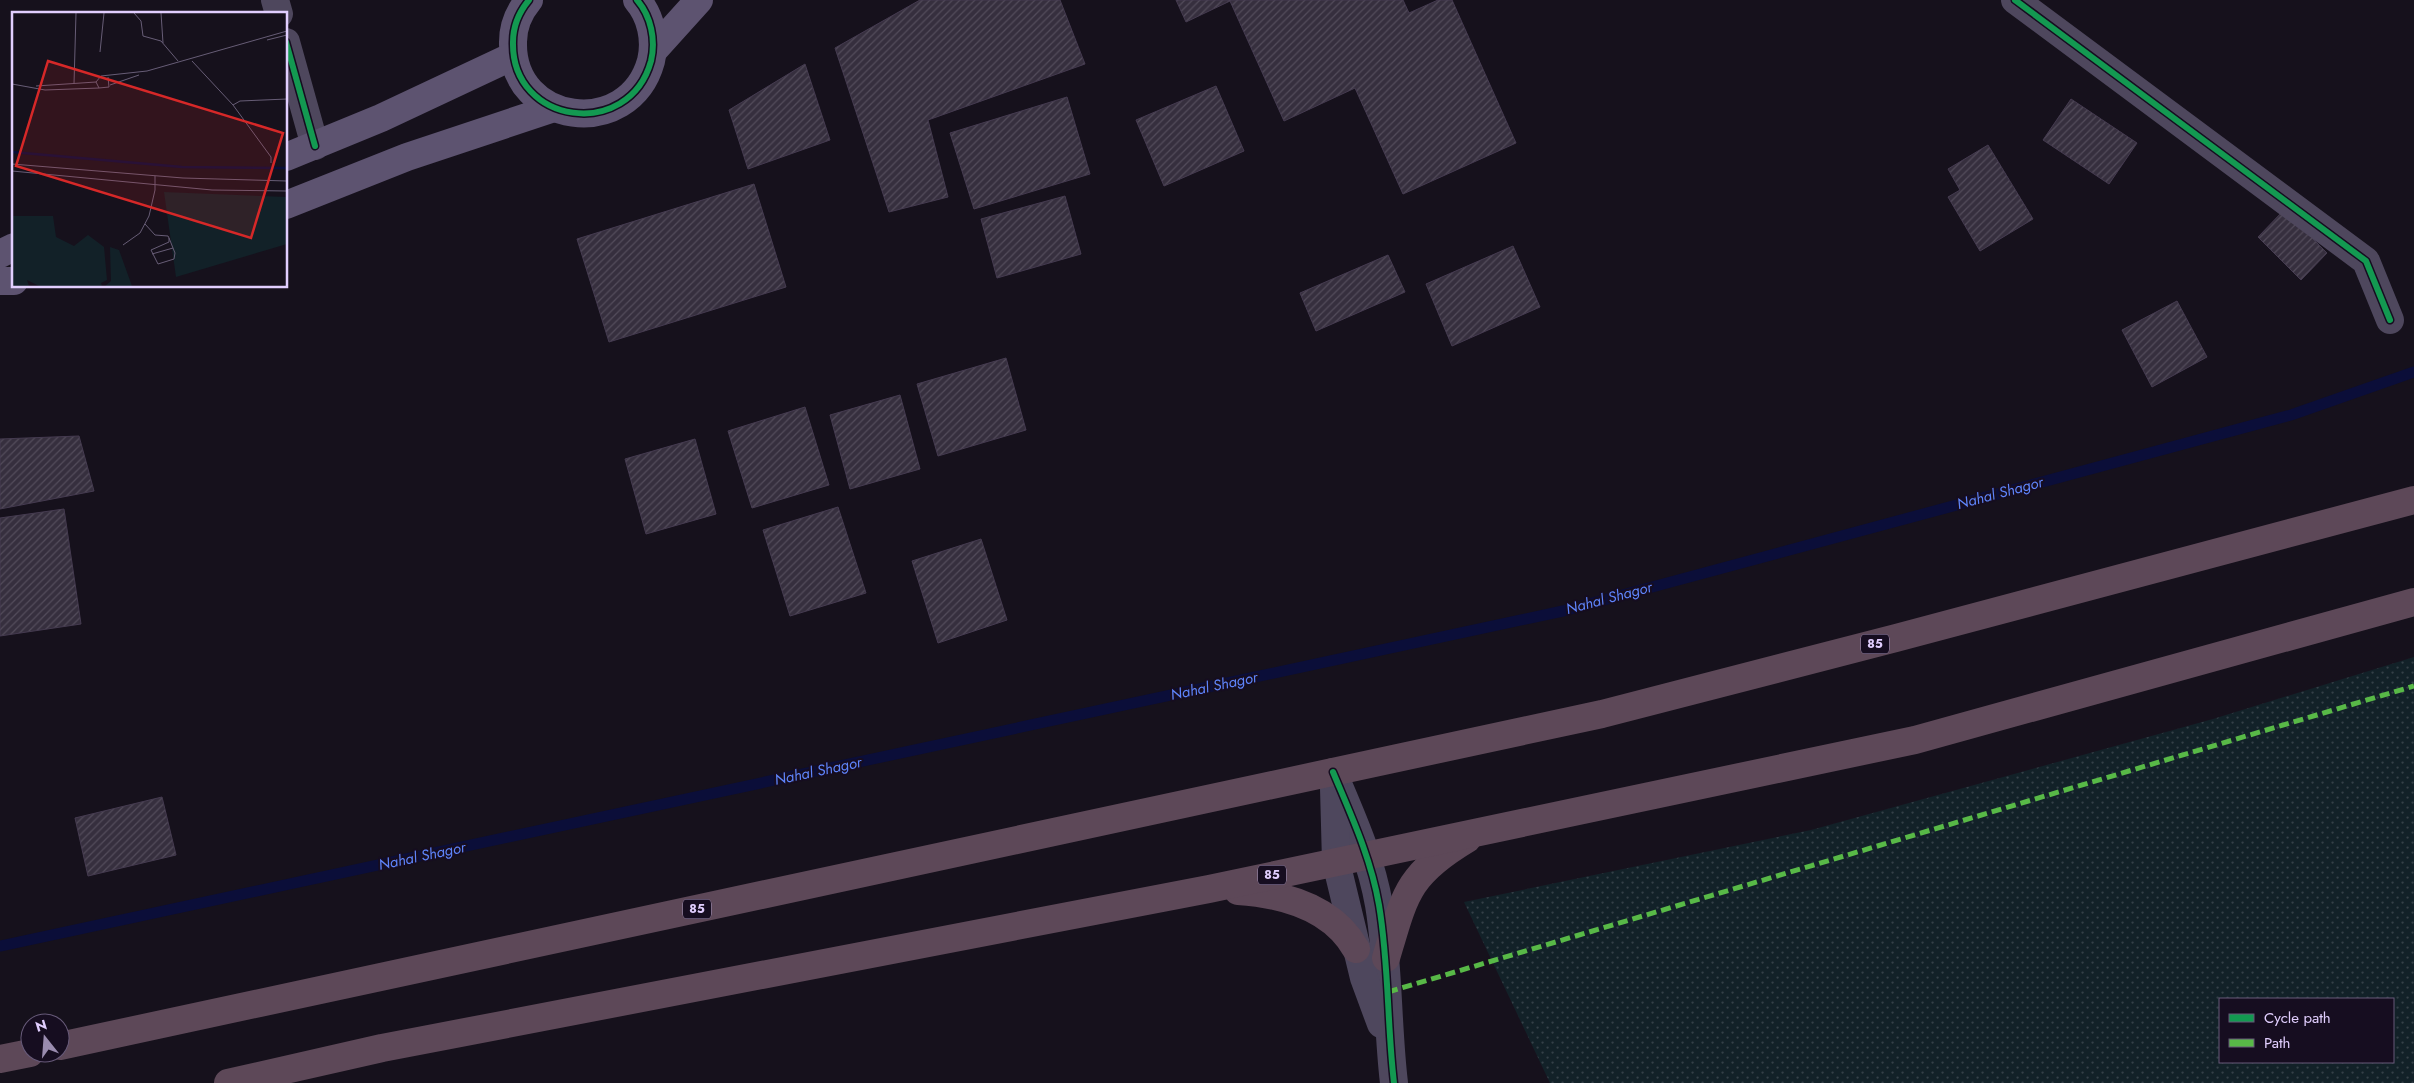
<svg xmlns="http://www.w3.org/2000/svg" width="2414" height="1083" font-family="Jost,sans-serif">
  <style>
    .grass { fill: url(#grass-dots); fill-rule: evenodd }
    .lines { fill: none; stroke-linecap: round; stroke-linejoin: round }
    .stream { stroke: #0b0e39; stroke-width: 11 }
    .building { fill: url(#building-hatch); stroke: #453b50 }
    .street { stroke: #4e475d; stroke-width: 28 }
    .secondary { stroke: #5d5370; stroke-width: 28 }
    .highway { stroke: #5d4858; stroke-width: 28 }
    .quiet { stroke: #58b947; stroke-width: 5; stroke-dasharray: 10 5; stroke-linecap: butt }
    .cycleway-casing { stroke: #160d20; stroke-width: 9 }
    .cycleway { stroke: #139951; stroke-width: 6 }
    .labels { text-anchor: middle; stroke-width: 4; stroke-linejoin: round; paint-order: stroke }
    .shield { fill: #160d20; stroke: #a494bb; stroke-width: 1 }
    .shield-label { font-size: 12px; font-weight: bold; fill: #e1cefe }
    .water-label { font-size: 15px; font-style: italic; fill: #5f85fb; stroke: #160d20 }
    .inset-river { fill: none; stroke: #0b0e39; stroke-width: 2.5 }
    .inset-road { fill: none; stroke: #675d76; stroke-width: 1 }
    .view { fill: #d62828; fill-opacity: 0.15; stroke: #d62828; stroke-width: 2.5 }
    .inset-edge { fill: none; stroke: #e1cefe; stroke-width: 2.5 }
  </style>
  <defs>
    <pattern id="grass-dots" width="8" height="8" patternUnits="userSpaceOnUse" patternTransform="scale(1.25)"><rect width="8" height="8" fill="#122128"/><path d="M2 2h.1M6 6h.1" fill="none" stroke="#344048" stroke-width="1.8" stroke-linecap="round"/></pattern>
    <pattern id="building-hatch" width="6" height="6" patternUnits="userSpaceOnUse" patternTransform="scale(1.25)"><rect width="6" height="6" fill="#362f3e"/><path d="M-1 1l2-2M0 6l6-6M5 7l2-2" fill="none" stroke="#534c5b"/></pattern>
  </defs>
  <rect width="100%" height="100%" fill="#16111c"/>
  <path class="grass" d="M 2414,657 L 2414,1083 L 1550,1083 L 1464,902 L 1811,830 L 2213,719 ZM 2220,999 L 2393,999 L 2393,1062 L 2220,1062 Z"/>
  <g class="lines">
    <path class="stream" d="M 0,946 L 1563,611 L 2291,415 L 2414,372"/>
  </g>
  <g class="building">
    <path d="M 920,0 L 1060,0 L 1085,64 L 928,120 L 948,197 L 889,212 L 835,48 Z"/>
    <path d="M 1176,0 L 1403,0 L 1409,13 L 1438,0 L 1452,0 L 1516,143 L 1403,194 L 1355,88 L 1284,121 L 1230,1 L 1186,22 Z"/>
    <path d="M 805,64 L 830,140 L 748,169 L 729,110 Z"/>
    <path d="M 1216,86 L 1244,151 L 1164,186 L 1136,120 Z"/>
    <path d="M 1067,97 L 1090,174 L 974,209 L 950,133 Z"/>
    <path d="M 2071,99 L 2137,143 L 2109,184 L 2043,140 Z"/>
    <path d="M 1988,145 L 2033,219 L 1980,251 L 1948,197 L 1960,190 L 1948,169 Z"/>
    <path d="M 754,184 L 786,287 L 609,342 L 577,239 Z"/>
    <path d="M 1065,196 L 1081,254 L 997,278 L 981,219 Z"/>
    <path d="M 2284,210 L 2327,253 L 2301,280 L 2258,237 Z"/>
    <path d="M 1513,246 L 1540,307 L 1452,346 L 1426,284 Z"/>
    <path d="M 1388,255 L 1405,292 L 1316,331 L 1300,293 Z"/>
    <path d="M 2177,301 L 2207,357 L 2152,387 L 2122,330 Z"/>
    <path d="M 1006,358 L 1026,430 L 938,456 L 917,384 Z"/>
    <path d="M 900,395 L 920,469 L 850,489 L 830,415 Z"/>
    <path d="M 805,407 L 829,485 L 752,508 L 728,431 Z"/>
    <path d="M 79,436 L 94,491 L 0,509 L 0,439 Z"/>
    <path d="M 695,439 L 716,514 L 646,534 L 625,459 Z"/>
    <path d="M 838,507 L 866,593 L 790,616 L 763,530 Z"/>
    <path d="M 64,509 L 81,624 L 0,636 L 0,518 Z"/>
    <path d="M 981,539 L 1007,620 L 938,643 L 912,561 Z"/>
    <path d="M 162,797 L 176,855 L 88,876 L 75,818 Z"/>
  </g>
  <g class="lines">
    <g class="street">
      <path d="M 275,0 L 279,14"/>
      <path d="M 2015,0 L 2366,261 L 2390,320"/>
      <path d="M 286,42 L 315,146"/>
      <path d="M 1333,772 C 1351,815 1371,858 1379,905 C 1389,964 1387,1024 1394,1083"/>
      <path d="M 1334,788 L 1336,862 L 1364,978 L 1381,1024"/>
    </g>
    <g class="secondary">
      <path d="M 529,0 C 519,12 513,26 513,42 C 511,125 629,141 651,61 C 656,40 651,16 637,0"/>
      <path d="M 653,51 L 699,0"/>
      <path d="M 286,157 L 381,118 L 513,56"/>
      <path d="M 286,205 L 407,157 L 554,108"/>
      <path d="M 0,254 L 14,247"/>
      <path d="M 0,281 L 14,281"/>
    </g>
    <g class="highway">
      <path d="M 1238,891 C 1283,894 1332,907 1356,949"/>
      <path d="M 1386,958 C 1405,894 1407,875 1467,839"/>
      <path d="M 60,1046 L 1602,714 L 1896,638 L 2414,500"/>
      <path d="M 0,1059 L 30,1053"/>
      <path d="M 228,1083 L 382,1048 L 1209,889 L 1915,740 L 2414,602"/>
    </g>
    <path class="quiet" d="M 1388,992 L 2414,686"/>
    <g class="cycleway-casing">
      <g id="cycleway">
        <path d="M 529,0 C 519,12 513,26 513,42 C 511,125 629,141 651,61 C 656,40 651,16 637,0"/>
        <path d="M 2015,0 L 2366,261 L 2390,320"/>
        <path d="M 286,42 L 315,146"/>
        <path d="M 1333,772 C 1351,815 1371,858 1379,905 C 1389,964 1387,1024 1394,1083"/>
      </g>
    </g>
    <use href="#cycleway" class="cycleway"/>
  </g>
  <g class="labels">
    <g class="shield">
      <rect x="1861" y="634.5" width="28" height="19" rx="4"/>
      <rect x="1258" y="865.5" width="28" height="19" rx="4"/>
      <rect x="683" y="899.5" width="28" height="19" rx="4"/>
    </g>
    <g class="shield-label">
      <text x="1875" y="648">85</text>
      <text x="1272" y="879">85</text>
      <text x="697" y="913">85</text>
    </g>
    <g class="water-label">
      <text transform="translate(2000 493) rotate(-15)" y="5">Nahal Shagor</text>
      <text transform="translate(1609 598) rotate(-15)" y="5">Nahal Shagor</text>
      <text transform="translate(1214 686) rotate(-12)" y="5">Nahal Shagor</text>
      <text transform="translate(818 771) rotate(-12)" y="5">Nahal Shagor</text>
      <text transform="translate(422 856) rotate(-12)" y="5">Nahal Shagor</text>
    </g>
  </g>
  <g transform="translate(12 12)">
    <rect width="275" height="275" fill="#16111c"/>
    <path d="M 152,180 L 275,185 L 275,232 L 164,265 ZM 98,235 L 107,238 L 120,274 L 93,274 L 99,269 Z" fill="#122128"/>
    <path d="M 0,204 L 41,204 L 44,225 L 62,234 L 76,223 L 92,235 L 95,268 L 89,271 L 90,274 L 27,274 L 15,268 L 17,274 L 0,274 Z" fill="#122128"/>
    <path class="inset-river" d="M 0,140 L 170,155 L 275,156"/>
    <path class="inset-road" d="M 122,1 L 129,9 L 131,24 L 149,29 L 166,49M 149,1 L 151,31M 255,28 L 275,23M 88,40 L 92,1M 180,49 L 221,93 L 259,145 L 259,151M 96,65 L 97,75 L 87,76 L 84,70 L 89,64 L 135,59 L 275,19M 0,72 L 33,78 L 87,76M 62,72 L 64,1M 98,73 L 127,63M 24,74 L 84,70M 221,93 L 228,89 L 275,87M 0,152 L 171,166 L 275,169M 0,159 L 200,178 L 275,179M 133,212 L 143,223 L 156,224 L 157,226 L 163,241 L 162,247 L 146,252 L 139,238 L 157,230 L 157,226M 111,233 L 128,221 L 137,204 L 143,178 L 143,164M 140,242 L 161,236"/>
    <path class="view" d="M 36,49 L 271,121 L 239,226 L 4,154 Z"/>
    <rect width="275" height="275" class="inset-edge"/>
  </g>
  <rect x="2219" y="998" width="175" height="65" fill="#160d20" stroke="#675a79"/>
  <rect x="2229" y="1014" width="25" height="8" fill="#139951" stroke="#675a79"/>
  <text x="2264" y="1023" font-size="15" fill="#e1cefe">Cycle path</text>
  <rect x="2229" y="1039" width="25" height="8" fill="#58b947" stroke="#675a79"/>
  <text x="2264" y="1048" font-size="15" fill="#e1cefe">Path</text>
  <g transform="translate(45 1038) rotate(343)"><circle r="24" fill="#160d20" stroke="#675a79"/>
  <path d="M0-4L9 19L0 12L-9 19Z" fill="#9a8caf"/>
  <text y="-8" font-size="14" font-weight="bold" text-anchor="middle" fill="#e1cefe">N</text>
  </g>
</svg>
